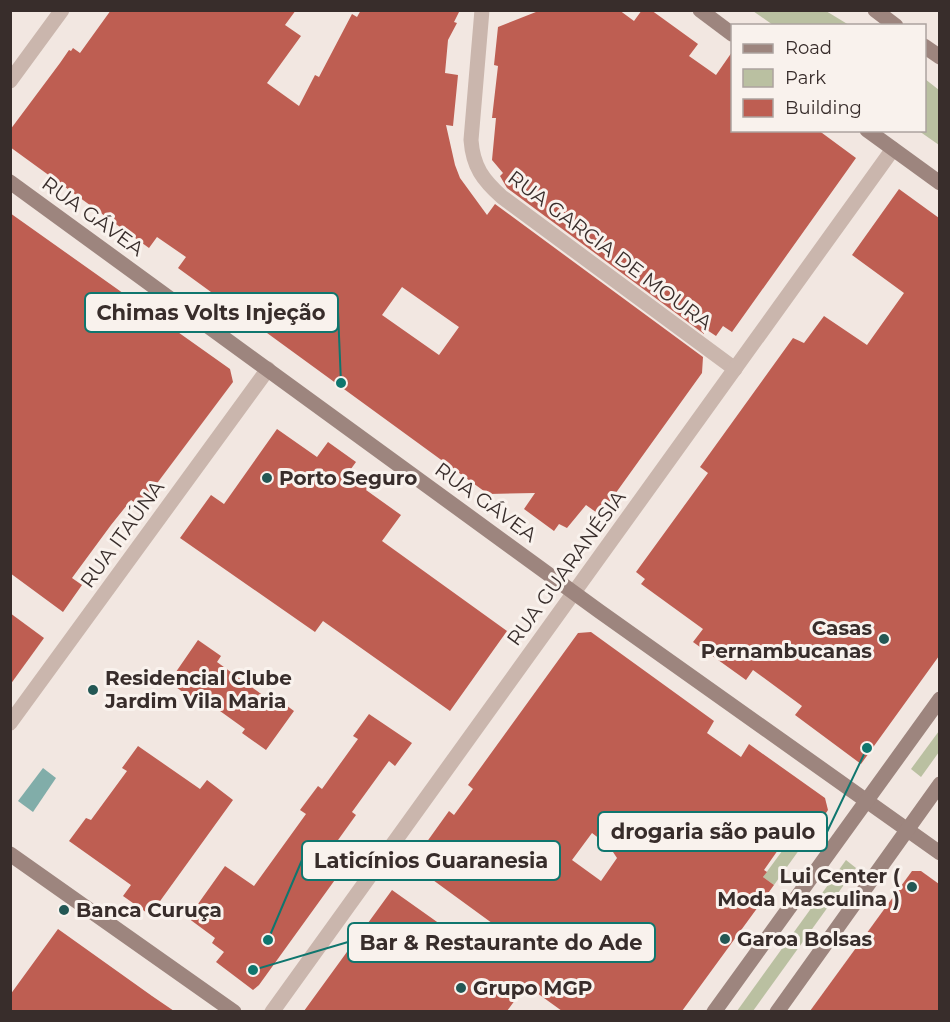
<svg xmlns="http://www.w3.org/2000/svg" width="950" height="1022" font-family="Montserrat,sans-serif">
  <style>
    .green { fill: #bac0a1 }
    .water { fill: #81ada9 }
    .building { fill: #be5e52; fill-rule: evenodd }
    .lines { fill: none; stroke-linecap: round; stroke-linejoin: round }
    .street { stroke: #cab6ad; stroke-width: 15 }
    .secondary { stroke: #9d857e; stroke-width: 15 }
    .poi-dot { fill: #235754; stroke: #f9f2ed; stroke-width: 2 }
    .labels { text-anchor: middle; stroke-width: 6; stroke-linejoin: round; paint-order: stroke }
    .street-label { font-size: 20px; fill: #382d2b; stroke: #f9f2ed }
    .poi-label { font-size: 20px; font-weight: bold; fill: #382d2b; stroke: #f9f2ed; text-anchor: start }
    .leader { fill: none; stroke: #0f766e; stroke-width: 2 }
    .callout-dot { fill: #0f766e; stroke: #f9f2ed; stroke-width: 2 }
    .callout { fill: #f9f2ed; stroke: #0f766e; stroke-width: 2 }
    .callout-label { font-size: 21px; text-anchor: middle; font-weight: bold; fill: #382d2b }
  </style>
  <rect width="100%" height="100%" fill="#f2e7e1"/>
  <g class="green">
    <path d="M 753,11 L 826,11 L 849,25 L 773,25 Z"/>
    <path d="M 925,79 L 939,90 L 939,145 L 919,131 L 924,130 Z"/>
    <path d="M 939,731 L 939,752 L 921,777 L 911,769 Z"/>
    <path d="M 802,824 L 812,832 L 774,885 L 763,877 Z"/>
    <path d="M 846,860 L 856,868 L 753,1011 L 737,1011 Z"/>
  </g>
  <path class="water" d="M 43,768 L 56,778 L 33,812 L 18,801 Z"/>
  <g class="building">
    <path d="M 111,10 L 296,10 L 285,25 L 301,36 L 267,83 L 299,106 L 315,75 L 319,77 L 352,14 L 357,17 L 361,10 L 460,10 L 454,22 L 457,23 L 448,40 L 445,73 L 458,75 L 453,126 L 446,125 L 455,165 L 460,178 L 487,215 L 495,204 L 703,357 L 702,373 L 600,515 L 586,505 L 567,528 L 559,524 L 554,531 L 524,509 L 535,493 L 488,494 L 178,268 L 186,257 L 157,237 L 149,248 L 10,147 L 10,130 L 60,63 L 69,50 L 71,51 L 73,48 L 80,53 ZM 402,287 L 459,327 L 439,355 L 382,315 Z"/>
    <path d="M 541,10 L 619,10 L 634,21 L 642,10 L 651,10 L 698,44 L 689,56 L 716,75 L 732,52 L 732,130 L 818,130 L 856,158 L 732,332 L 723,326 L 716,336 L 704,328 L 704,334 L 507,188 L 500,176 L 503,173 L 492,160 L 496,118 L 492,118 L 498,66 L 494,65 L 498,27 Z"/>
    <path d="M 899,189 L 939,218 L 939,656 L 861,764 L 795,715 L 802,706 L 753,670 L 746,680 L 693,642 L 703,629 L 641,584 L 645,579 L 636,572 L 708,473 L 700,467 L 793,338 L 804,343 L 824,316 L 867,345 L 904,293 L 852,255 Z"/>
    <path d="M 10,213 L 230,369 L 233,382 L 140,506 L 131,500 L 111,525 L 72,578 L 82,585 L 63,612 L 10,573 Z"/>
    <path d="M 277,429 L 317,457 L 328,442 L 356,462 L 348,473 L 368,487 L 366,490 L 401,515 L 382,541 L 507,631 L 450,711 L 323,621 L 315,632 L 180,538 L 211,495 L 224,504 Z"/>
    <path d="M 10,613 L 44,638 L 10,685 Z"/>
    <path d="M 591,632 L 714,721 L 707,733 L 741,757 L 749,744 L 825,798 L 828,810 L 813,832 L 802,824 L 796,833 L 792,830 L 764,870 L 767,872 L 763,877 L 774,885 L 682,1011 L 562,1011 L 526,985 L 507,1011 L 304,1011 L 392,890 L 478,951 L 496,926 L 411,864 L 449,811 L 454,815 L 473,789 L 468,785 L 578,633 ZM 592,833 L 609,846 L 617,858 L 601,881 L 572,860 Z"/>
    <path d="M 198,640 L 221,656 L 217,662 L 268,699 L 271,694 L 294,711 L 266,750 L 242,733 L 245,729 L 195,693 L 191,698 L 169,682 Z"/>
    <path d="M 369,714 L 412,743 L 395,766 L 389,761 L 352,812 L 356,815 L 333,847 L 350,859 L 259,985 L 253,990 L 216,962 L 224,952 L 212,943 L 215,938 L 188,918 L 225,866 L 254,886 L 306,814 L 300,810 L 318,786 L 322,789 L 358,739 L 353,736 Z"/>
    <path d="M 138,746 L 200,789 L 207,780 L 233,800 L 150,915 L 123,896 L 131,885 L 69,841 L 86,818 L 91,820 L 127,771 L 122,768 Z"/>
    <path d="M 912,871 L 921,871 L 939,884 L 939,1011 L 810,1011 Z"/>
    <path d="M 58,929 L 152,996 L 174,1011 L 10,1011 L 10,995 Z"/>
  </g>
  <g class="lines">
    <g class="street">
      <path d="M 482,10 L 471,140 C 473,167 483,180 502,197 L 735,369"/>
      <path d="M 10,81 L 62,10"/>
      <path d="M 10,723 L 268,369"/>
      <path d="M 272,1012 L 893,149"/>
    </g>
    <g class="secondary">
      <path d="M 700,10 L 732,34"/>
      <path d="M 875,10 L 896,26"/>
      <path d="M 924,46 L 940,57"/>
      <path d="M 867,130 L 940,183"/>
      <path d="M 10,182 L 599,611 L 940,853"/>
      <path d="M 10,854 L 234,1012"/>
      <path d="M 714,1012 L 940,699"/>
      <path d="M 777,1012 L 940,784"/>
    </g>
  </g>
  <g class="poi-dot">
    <circle cx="267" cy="478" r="6"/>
    <circle cx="884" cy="639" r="6"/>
    <circle cx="93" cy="690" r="6"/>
    <circle cx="912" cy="887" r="6"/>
    <circle cx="64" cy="910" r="6"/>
    <circle cx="725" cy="939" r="6"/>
    <circle cx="461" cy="988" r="6"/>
  </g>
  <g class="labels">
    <g class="street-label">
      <text transform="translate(93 216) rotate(36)" y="7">RUA GÁVEA</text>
      <text transform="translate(610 250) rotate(37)" y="7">RUA GARCIA DE MOURA</text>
      <text transform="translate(486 502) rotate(36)" y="7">RUA GÁVEA</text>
      <text transform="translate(122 534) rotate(-54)" y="7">RUA ITAÚNA</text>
      <text transform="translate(566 568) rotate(-54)" y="7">RUA GUARANÉSIA</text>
    </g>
    <g class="poi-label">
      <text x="279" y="485">Porto Seguro</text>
      <text x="872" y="635" text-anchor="end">Casas<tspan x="872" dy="23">Pernambucanas</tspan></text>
      <text x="105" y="685">Residencial Clube<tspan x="105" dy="23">Jardim Vila Maria</tspan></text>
      <text x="900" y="883" text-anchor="end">Lui Center (<tspan x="900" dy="23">Moda Masculina )</tspan></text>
      <text x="76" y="917">Banca Curuça</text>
      <text x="737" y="946">Garoa Bolsas</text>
      <text x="473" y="995">Grupo MGP</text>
    </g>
  </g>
  <path class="leader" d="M341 383L338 312M867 748L827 832M268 940L302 860M253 970L348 942"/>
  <g class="callout-dot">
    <circle cx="341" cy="383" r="6"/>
    <circle cx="867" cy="748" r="6"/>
    <circle cx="268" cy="940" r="6"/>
    <circle cx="253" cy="970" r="6"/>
  </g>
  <g class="callout">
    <rect x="85" y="293" width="253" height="39" rx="6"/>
    <rect x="598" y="812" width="229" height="39" rx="6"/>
    <rect x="302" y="841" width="258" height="39" rx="6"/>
    <rect x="348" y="923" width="307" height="39" rx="6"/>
  </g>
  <g class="callout-label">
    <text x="211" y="320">Chimas Volts Injeção</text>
    <text x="713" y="839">drogaria são paulo</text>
    <text x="431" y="868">Laticínios Guaranesia</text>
    <text x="501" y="950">Bar &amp; Restaurante do Ade</text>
  </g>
  <rect width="950" height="1022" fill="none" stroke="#382d2b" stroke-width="24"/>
  <rect x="731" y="24" width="195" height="108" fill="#f9f2ed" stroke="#aca39f" stroke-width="1.5"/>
  <rect x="743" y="44" width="30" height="9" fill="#9d857e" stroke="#aca39f" stroke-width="1.5"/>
  <text x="785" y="54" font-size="18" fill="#382d2b">Road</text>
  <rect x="743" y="69" width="30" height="18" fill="#bac0a1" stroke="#aca39f" stroke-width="1.5"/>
  <text x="785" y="84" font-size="18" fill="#382d2b">Park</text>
  <rect x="743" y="99" width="30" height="18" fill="#be5e52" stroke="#aca39f" stroke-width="1.5"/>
  <text x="785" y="114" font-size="18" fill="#382d2b">Building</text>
</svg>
